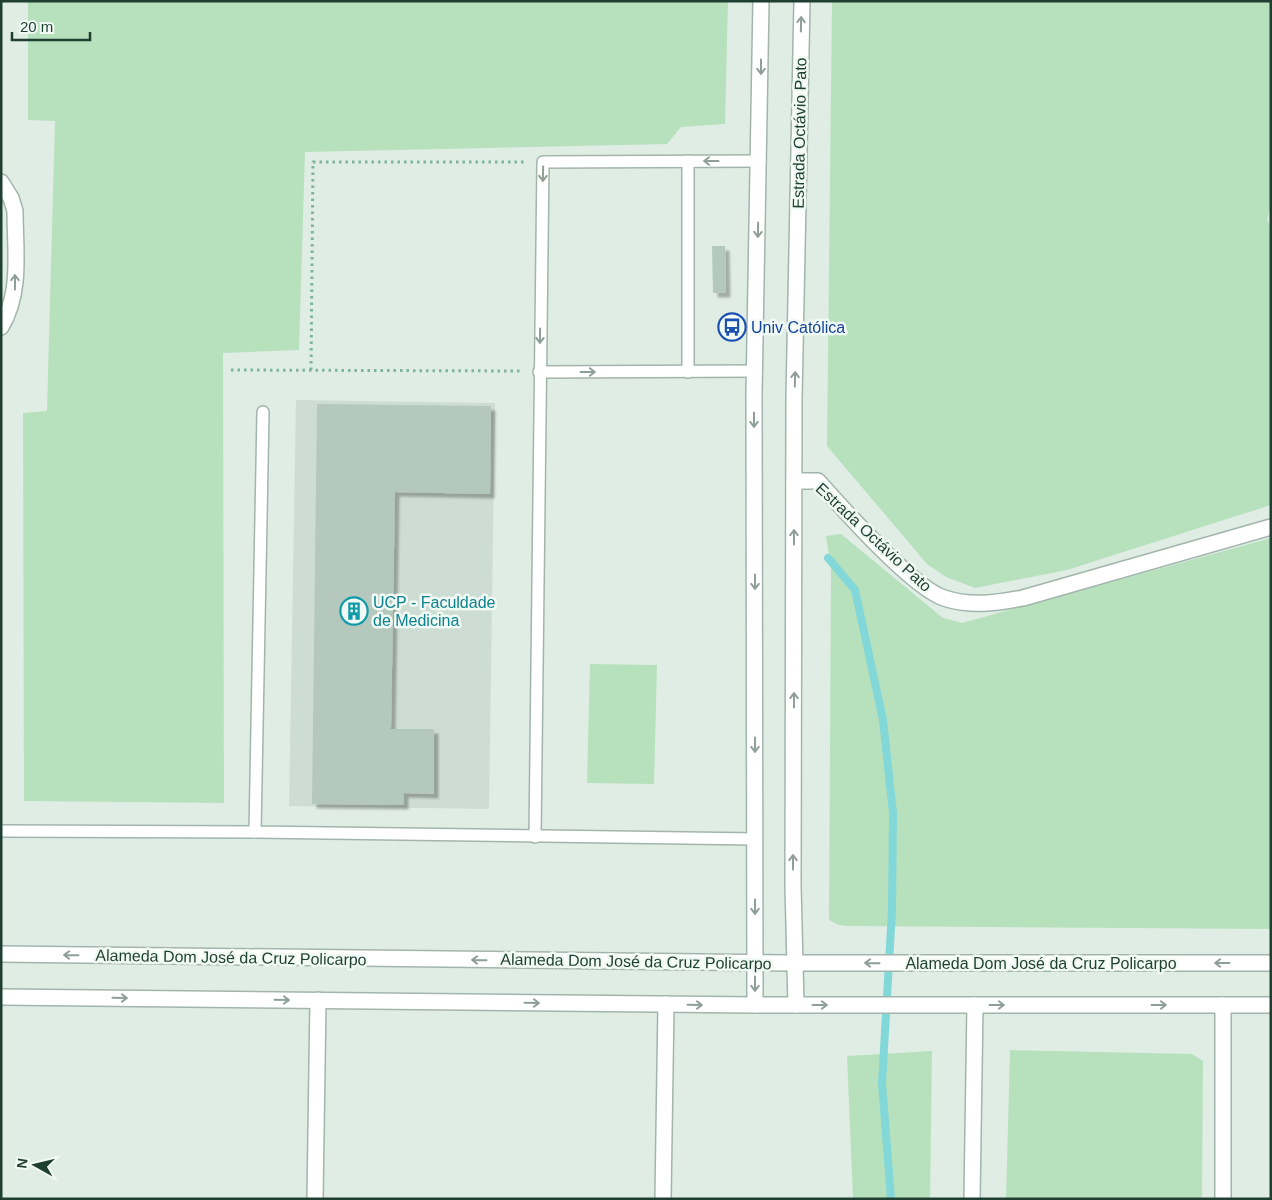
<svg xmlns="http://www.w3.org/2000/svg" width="1272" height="1200" font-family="Helvetica,sans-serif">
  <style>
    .built { fill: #ceddd4 }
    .green { fill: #b7e1bc }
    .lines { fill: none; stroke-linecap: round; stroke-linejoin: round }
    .stream { stroke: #82d7d8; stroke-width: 8 }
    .building { fill: #b5c8be; filter: url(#shadow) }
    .service-casing { stroke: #a2b5ac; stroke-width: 14 }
    .minor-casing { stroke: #a2b5ac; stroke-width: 18 }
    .tertiary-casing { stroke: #a2b5ac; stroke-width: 18 }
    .path { stroke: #7db49b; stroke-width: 3; stroke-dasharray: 2.5 4; stroke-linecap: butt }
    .service { stroke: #fff; stroke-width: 11 }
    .minor { stroke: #fff; stroke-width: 15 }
    .tertiary { stroke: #fff; stroke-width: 15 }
    .oneway { stroke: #8f9f98 }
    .labels { text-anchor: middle; stroke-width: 5; stroke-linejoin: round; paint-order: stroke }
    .street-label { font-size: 16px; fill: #1f3f32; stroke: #f1f9f4 }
    .transit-label { font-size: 16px; fill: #164399; stroke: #f1f9f4; text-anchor: start }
    .culture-label { font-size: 16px; fill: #0d838f; stroke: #f1f9f4; text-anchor: start }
  </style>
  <defs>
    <filter id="shadow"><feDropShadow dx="4.5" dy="4.5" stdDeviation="1" flood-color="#0004"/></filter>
  </defs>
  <rect width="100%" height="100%" fill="#e0ede5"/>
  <path class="built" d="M 296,400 L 495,403 L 489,809 L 289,806 Z"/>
  <g class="green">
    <path d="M 28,1 L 728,1 L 725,124 L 681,127 L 667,144 L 305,152 L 299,350 L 223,353 L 224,803 L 24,801 L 23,413 L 47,411 L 55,121 L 28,120 Z"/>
    <path d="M 832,1 L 1271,1 L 1271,207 L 1267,219 L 1271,229 L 1271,505 L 1067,570 L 975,588 L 946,577 L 927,564 L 827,446 Z"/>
    <path d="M 841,534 L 943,618 L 962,623 L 1271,538 L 1271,929 L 848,926 L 839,925 L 829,920 L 831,571 L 826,536 Z"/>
    <path d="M 590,664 L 657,665 L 654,784 L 587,783 Z"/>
    <path d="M 1010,1050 L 1192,1054 L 1203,1061 L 1202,1199 L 1006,1199 Z"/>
    <path d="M 932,1051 L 930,1199 L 853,1199 L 847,1056 Z"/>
  </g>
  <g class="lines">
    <path class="stream" d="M 828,558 L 855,590 L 883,720 L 893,813 L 892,911 L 882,1083 L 891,1199"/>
  </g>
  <g class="building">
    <path d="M 712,246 L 725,246 L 726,293 L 713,293 Z"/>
    <path d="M 317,404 L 491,406 L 490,494 L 395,492 L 391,729 L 434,729 L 434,794 L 404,793 L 404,805 L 312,804 Z"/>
  </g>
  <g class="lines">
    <g class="service-casing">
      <g id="service">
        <path d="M 688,161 L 688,372"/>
        <path d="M 539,372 L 755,371"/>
        <path d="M 263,412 L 255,832 L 756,839"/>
        <path d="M 1,831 L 255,832"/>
        <path d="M 535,837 L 543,162 L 760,161"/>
      </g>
    </g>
    <g class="minor-casing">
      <g id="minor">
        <path d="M 1,182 L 11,198 L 15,211 C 15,250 22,292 1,327"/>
        <path d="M 794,481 L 818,481 C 842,508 913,588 944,598 C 971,607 996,603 1023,598 L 1271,527"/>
        <path d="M 315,1199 L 318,1000"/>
        <path d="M 663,1199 L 666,1004"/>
        <path d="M 972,1199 L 975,1005"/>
        <path d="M 1223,1199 L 1223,1005"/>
      </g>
    </g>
    <g class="tertiary-casing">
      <g id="tertiary">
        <path d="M 1,954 L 795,963 L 1271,963"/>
        <path d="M 1,997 L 755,1005 L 1271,1005"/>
        <path d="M 755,1005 L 754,394 L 761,1"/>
        <path d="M 796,1005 L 793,886 L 794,398 L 802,1"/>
      </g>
    </g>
    <g class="path">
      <path d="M 231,370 L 521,371"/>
      <path d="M 311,370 L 313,162 L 524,162"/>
    </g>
    <use href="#service" class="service"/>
    <use href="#minor" class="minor"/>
    <use href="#tertiary" class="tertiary"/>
  </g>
  <defs><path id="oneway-shaft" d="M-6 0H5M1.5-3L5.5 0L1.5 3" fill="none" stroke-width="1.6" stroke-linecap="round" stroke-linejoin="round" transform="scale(1.25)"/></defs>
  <g class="oneway">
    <use href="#oneway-shaft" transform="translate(801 24) rotate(-89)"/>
    <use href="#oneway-shaft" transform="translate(761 67) rotate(90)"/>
    <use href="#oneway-shaft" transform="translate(711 161) rotate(-180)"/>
    <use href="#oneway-shaft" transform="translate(543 174) rotate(91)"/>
    <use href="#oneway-shaft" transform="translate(758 230) rotate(91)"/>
    <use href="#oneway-shaft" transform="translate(15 282) rotate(-90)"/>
    <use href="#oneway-shaft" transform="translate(540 336) rotate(91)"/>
    <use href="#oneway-shaft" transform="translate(588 372)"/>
    <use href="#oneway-shaft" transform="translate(795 379) rotate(-89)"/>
    <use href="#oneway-shaft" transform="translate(754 420) rotate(90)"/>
    <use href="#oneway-shaft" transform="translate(794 537) rotate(-90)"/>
    <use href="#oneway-shaft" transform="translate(755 582) rotate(90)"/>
    <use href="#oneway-shaft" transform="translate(794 700) rotate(-90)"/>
    <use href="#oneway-shaft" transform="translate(755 745) rotate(90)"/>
    <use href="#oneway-shaft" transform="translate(793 862) rotate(-90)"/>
    <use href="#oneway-shaft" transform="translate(755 907) rotate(90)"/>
    <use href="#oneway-shaft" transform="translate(71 955) rotate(-179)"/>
    <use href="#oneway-shaft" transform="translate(479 960) rotate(-179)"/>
    <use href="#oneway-shaft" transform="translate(872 963) rotate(-179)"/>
    <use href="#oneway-shaft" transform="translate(1222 963) rotate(180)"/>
    <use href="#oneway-shaft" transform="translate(755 984) rotate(90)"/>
    <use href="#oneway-shaft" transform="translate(120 998) rotate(1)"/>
    <use href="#oneway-shaft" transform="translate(282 1000) rotate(1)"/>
    <use href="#oneway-shaft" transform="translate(532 1003) rotate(1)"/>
    <use href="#oneway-shaft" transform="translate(695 1005) rotate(1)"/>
    <use href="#oneway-shaft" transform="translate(820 1005)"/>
    <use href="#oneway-shaft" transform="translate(997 1005)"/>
    <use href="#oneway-shaft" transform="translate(1159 1005)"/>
  </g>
  <defs>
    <g id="bus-ring" transform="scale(1.4375)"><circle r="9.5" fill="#f1f9f4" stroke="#1a4fb4" stroke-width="1.5"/><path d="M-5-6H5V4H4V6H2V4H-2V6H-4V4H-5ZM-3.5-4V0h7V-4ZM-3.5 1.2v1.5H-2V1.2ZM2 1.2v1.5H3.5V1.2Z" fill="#1a4fb4"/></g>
    <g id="building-ring" transform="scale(1.4375)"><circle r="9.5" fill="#f1f9f4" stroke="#0f9aa8" stroke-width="1.5"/><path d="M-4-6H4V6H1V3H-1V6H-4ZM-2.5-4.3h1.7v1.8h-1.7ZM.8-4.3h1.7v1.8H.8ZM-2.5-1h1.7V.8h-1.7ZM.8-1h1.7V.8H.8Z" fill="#0f9aa8"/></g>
  </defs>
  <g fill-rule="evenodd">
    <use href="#bus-ring" x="732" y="327"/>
    <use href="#building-ring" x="354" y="611"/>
  </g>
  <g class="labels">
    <g class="street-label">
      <text transform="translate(799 133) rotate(-89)" y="6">Estrada Octávio Pato</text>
      <text transform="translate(874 537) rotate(43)" y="6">Estrada Octávio Pato</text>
      <text transform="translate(231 957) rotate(1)" y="6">Alameda Dom José da Cruz Policarpo</text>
      <text transform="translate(636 961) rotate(1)" y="6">Alameda Dom José da Cruz Policarpo</text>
      <text x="1041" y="969">Alameda Dom José da Cruz Policarpo</text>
    </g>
    <g class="transit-label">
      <text x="751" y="333">Univ Católica</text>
    </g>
    <g class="culture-label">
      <text x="373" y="608">UCP - Faculdade<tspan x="373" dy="18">de Medicina</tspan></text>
    </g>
  </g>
  <rect width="1272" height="1200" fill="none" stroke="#1f3f32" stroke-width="5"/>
  <g transform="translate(35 1165) rotate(278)" stroke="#f1f9f4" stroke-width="4" paint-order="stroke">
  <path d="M0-4L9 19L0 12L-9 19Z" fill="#1f3f32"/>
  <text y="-8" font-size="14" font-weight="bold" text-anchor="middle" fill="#1f3f32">N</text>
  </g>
  <path d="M12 32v8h78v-8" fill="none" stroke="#1f3f32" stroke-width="2.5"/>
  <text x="20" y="32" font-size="15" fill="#1f3f32" stroke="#f1f9f4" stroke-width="4" paint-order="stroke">20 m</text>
</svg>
